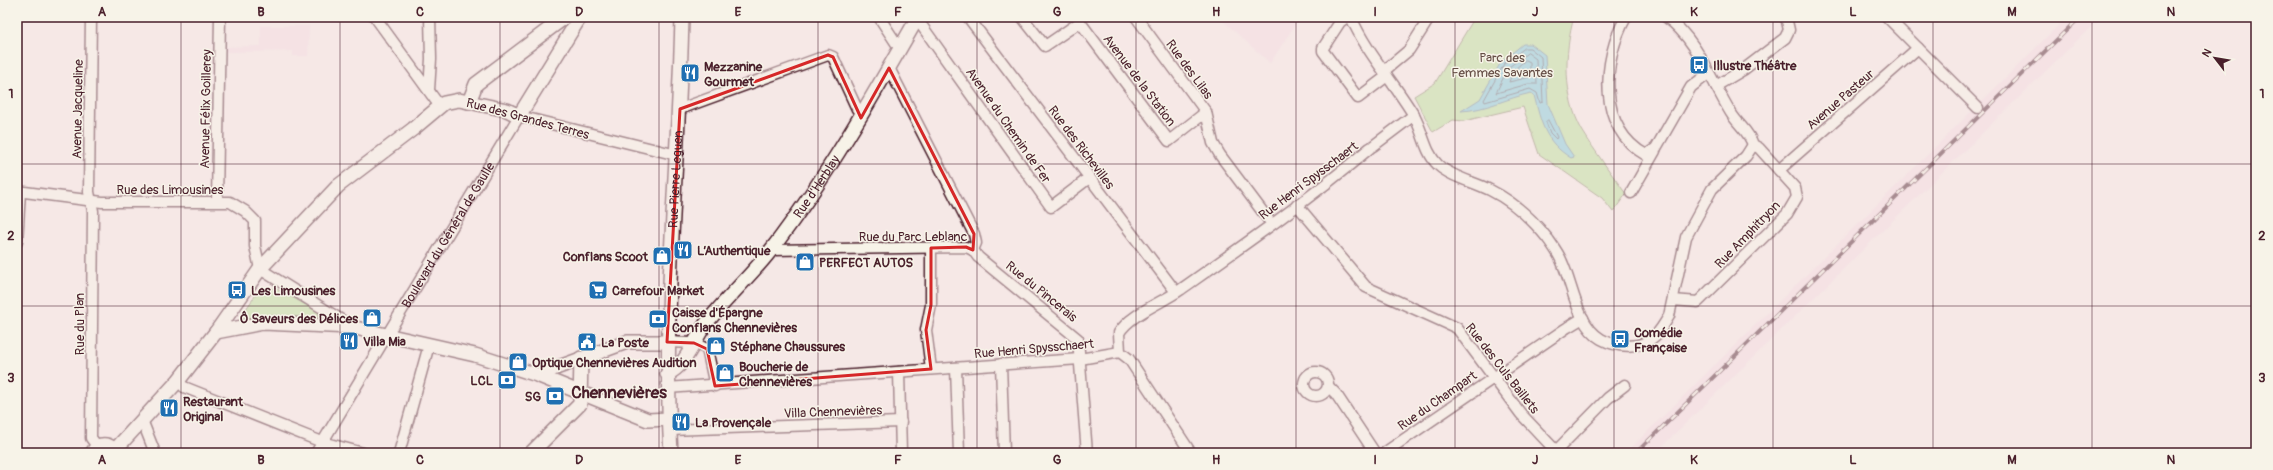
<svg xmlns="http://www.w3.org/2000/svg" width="2273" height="470" font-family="Pangolin,sans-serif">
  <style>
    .built { fill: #f3dbe3 }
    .green { fill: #b8df9a; stroke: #817f62 }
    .water { fill: #7dcbdb; stroke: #698695 }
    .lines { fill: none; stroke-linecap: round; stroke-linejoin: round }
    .shore { stroke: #5e6471; stroke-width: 1 }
    .minor-casing { stroke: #4a1f2b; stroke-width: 13 }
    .major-casing { stroke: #4a1f2b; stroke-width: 16 }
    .minor { stroke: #f7f3e8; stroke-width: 10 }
    .major { stroke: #f7f3e8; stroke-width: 13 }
    .rail-casing { stroke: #4a1f2b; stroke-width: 4 }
    .rail { stroke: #f7f3e8; stroke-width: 2.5; stroke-dasharray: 8; stroke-linecap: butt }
    .marked { fill: none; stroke: #d62828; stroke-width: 3; stroke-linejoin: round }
    .grid { fill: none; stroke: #4a1f2b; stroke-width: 1; stroke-opacity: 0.55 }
    .labels { text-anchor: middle; stroke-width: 3; stroke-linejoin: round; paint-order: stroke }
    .park-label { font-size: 13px; fill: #664f47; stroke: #f7f3e8 }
    .poi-label { font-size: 13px; font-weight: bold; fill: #4a1f2b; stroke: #f7f3e8; text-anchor: start }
    .street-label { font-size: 13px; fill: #4a1f2b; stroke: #f7f3e8 }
    .district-label { font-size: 17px; font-weight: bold; fill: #4a1f2b; stroke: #f7f3e8 }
    .neatline { fill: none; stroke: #4a1f2b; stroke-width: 1.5 }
    .grid-label { font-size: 13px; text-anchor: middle; font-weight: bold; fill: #4a1f2b }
  </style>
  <rect width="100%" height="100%" fill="#f5e8e6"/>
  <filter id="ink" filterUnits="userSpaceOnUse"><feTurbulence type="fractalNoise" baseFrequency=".025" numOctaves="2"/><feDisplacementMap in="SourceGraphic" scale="8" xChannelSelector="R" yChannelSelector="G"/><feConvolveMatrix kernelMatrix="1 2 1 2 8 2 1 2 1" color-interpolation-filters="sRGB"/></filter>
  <g filter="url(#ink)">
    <g class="built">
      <path d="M 1219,17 L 1300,17 L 1270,63 Z"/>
      <path d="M 2067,17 L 2101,17 L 1655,453 L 1626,453 Z"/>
      <path d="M 261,26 L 309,26 L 308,56 L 293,56 L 293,51 L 225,52 L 225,47 L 261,46 Z"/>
    </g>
    <g class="green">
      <path d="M 1475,17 L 1574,17 C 1564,53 1563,96 1582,130 C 1595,152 1611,173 1626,194 L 1613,212 L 1602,198 L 1539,154 L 1523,107 L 1464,121 L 1453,120 L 1433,132 L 1414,96 L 1435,83 Z"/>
      <path d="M 275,288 L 319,312 L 319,318 L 317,320 L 245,322 L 241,319 L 241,316 L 260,289 Z"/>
    </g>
    <path class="water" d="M 1523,44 L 1531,44 L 1545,55 L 1548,104 L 1565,144 L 1574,157 L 1571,158 C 1545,142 1541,123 1534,95 L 1531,93 C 1507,98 1486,110 1461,111 L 1480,99 L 1501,62 Z"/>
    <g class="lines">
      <g class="shore">
        <path d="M 1525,48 L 1530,48 L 1541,57 L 1543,102 L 1540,103 L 1537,93 L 1530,89 L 1485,102 L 1484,100 L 1504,64 Z"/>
        <path d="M 1528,53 L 1536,59 L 1537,84 L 1528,84 L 1496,93 L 1508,68 Z"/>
        <path d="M 1526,60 L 1530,62 L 1530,77 L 1509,82 L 1513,71 Z"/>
        <path d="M 1548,120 L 1557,137 L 1556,139 L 1550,133 L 1546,122 Z"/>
      </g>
      <g class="minor-casing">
        <g id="minor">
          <path d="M 91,17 L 89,192 L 93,211 L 91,438 L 97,446"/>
          <path d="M 375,17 L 439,105"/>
          <path d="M 879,17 L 900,49"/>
          <path d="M 968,17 L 1176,292"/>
          <path d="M 1022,17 L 1045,46 L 1080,22 L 1169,141 L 1206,112"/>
          <path d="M 1136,17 L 1206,112 L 1213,143 L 1220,155 L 1268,219"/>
          <path d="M 1347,17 L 1340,22 L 1323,48 L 1323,51 L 1358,98 L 1387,76"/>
          <path d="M 1351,17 C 1366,52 1393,81 1413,114 C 1423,130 1424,151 1438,165 C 1451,177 1474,182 1490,190 C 1512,201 1533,220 1548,239 C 1553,246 1559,254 1562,262 C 1573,286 1577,325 1601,339 C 1617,348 1642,349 1655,336 C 1661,330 1665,323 1669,316 L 1686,237 L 1712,189 L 1746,156 L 1753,145"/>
          <path d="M 1626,17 C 1602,60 1597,128 1646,155 L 1656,148 L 1691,87 L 1708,74"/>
          <path d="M 1666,17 C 1698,40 1711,81 1731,113 C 1738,125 1749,131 1753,145"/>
          <path d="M 1887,17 L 1978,108"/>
          <path d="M 917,19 L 1051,207 L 1089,178"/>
          <path d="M 889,68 L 974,234 L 976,243 L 973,250"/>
          <path d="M 1384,71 L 1409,50 L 1430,17"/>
          <path d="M 1716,86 L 1743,70 L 1785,38 L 1789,30 L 1786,17"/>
          <path d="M 429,90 L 431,59 L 430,17"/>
          <path d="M 680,109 L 828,55 L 833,57 L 857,109 L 864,112"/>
          <path d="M 1373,146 L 1414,115"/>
          <path d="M 1779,170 L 1918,48"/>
          <path d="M 17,191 L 102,202 L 230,202 L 245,211 L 255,221 L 255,246 L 260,269 L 351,326"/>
          <path d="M 1631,193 L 1655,151"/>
          <path d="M 217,201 L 220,17"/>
          <path d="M 1297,205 L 1366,287 L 1457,328 L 1521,414 L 1556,451 L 1608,398 L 1625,385"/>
          <path d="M 17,242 L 20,192"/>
          <path d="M 771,250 L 966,247 L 973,250"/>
          <path d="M 973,250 L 978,257 L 1078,339 L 1087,453"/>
          <path d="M 1673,300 L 1698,302 L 1787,214 L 1797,197 L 1795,188 L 1759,148 L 1753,145"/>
          <path d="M 1568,327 L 1583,318"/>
          <path d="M 667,342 L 694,343 L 707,349 L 715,386"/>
          <path d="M 1120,352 L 1119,333 C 1129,315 1163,302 1180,290 C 1244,245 1310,199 1370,148"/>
          <path d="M 1001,364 L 1004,453"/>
          <path d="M 956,368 L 959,453"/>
          <path d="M 931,369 L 926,330 L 931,305 L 931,248"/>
          <circle cx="1316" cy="384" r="12"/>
          <path d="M 899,372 L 901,453"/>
          <path d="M 178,381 L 184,387 L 322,442 L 363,453"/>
          <path d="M 1329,387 L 1336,394 L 1375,453"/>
          <path d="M 667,388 L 1080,359 L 1120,352 L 1129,359 L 1191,453"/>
          <path d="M 142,420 L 155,453"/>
          <path d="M 670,430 L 901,422"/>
          <path id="s1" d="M 316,453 L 519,116 L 677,155"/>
          <path d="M 399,453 L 429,345"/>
          <path d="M 1384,453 L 1565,329"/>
        </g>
      </g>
      <g class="major-casing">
        <g id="major">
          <path d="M 469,102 L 476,84 L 565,17"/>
          <path d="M 216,332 L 263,323 L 351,327 L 475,355 L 537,375 L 648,420 L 669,419"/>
          <path id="s2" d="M 667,374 C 686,366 693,342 705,325 C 725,299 751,276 771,250 C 827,177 873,96 918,17"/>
          <path d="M 537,375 L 627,342 L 667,342"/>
          <path d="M 114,451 L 178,381 L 216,332 L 260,269 L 338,186 L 413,129 L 444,103 L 459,100 L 507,110 L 519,116 L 580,17"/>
          <path d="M 92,453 L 97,446 C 105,443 112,445 115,453"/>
          <path d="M 531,453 L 580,404 L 581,358"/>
          <path id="s3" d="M 671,453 C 662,308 679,162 682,17"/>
        </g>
      </g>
      <use href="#minor" class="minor"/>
      <use href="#major" class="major"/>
      <g class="rail-casing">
        <path id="rail" d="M 1636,453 L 2080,17"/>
      </g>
      <use href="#rail" class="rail"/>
    </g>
  </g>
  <path d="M0 0H2273V470H0ZM 828,55 L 833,57 L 861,118 L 889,68 L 974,234 L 973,250 L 966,247 L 931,248 L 931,305 L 926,330 L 931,369 L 715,386 L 707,349 L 694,343 L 667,342 L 680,109 Z" fill="#f5e8e6" fill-opacity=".55" fill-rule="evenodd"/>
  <path class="marked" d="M 828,55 L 833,57 L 861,118 L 889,68 L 974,234 L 973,250 L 966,247 L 931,248 L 931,305 L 926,330 L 931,369 L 715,386 L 707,349 L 694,343 L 667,342 L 680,109 Z"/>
  <path class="grid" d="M 181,17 L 181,453M 340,17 L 340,453M 500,17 L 500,453M 659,17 L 659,453M 818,17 L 818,453M 977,17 L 977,453M 1136,17 L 1136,453M 1296,17 L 1296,453M 1455,17 L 1455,453M 1614,17 L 1614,453M 1773,17 L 1773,453M 1933,17 L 1933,453M 2092,17 L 2092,453M 17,164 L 2256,164M 17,306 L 2256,306"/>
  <defs>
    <g id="bus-square" transform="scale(1)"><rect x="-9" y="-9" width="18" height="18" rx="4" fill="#1f6fb2" stroke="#f7f3e8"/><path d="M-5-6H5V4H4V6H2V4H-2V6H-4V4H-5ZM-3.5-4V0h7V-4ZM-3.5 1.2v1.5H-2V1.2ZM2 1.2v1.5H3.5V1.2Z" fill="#fff"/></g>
    <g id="restaurant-square" transform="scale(1)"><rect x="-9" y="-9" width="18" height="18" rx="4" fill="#1f6fb2" stroke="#f7f3e8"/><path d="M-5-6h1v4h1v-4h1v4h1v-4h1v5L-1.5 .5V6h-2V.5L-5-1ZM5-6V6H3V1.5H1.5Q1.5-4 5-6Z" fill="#fff"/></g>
    <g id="shop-square" transform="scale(1)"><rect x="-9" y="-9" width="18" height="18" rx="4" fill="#1f6fb2" stroke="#f7f3e8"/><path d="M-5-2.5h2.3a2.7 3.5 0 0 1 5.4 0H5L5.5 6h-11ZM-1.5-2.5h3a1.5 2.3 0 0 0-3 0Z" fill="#fff"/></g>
    <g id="supermarket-square" transform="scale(1)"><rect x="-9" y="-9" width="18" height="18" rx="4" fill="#1f6fb2" stroke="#f7f3e8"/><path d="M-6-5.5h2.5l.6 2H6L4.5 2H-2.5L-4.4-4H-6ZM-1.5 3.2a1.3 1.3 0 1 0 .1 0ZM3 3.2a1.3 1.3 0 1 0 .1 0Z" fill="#fff"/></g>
    <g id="bank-square" transform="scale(1)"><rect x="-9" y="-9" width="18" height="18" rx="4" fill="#1f6fb2" stroke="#f7f3e8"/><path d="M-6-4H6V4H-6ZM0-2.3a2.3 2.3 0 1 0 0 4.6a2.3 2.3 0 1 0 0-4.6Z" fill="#fff"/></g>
    <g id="civic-square" transform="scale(1)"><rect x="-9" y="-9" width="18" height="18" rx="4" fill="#1f6fb2" stroke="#f7f3e8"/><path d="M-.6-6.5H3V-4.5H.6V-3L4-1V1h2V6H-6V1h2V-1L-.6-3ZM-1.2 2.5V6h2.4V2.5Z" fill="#fff"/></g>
  </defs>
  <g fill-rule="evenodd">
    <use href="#bus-square" x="1699" y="65"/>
    <use href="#restaurant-square" x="690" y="73"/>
    <use href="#restaurant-square" x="683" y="250"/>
    <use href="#shop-square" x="662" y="256"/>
    <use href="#shop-square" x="805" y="262"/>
    <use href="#bus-square" x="237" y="290"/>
    <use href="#supermarket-square" x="598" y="290"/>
    <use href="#shop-square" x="372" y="318"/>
    <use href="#bank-square" x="658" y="319"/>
    <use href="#bus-square" x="1620" y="339"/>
    <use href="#restaurant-square" x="349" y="341"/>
    <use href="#civic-square" x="587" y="342"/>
    <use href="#shop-square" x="716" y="346"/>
    <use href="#shop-square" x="518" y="362"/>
    <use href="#shop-square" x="725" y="373"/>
    <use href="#bank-square" x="507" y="380"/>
    <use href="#bank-square" x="555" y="396"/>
    <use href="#restaurant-square" x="169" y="408"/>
    <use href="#restaurant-square" x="681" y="422"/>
  </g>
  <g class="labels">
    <g class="park-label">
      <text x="1502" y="62">Parc des<tspan x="1502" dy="15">Femmes Savantes</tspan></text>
    </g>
    <g class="poi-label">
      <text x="1713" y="70">Illustre Théâtre</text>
      <text x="704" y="71">Mezzanine<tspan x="704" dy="15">Gourmet</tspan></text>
      <text x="697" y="255">L’Authentique</text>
      <text x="648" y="261" text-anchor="end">Conflans Scoot</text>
      <text x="819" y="267">PERFECT AUTOS</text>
      <text x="251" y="295">Les Limousines</text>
      <text x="612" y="295">Carrefour Market</text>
      <text x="672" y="317">Caisse d'Épargne<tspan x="672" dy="15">Conflans Chennevières</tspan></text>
      <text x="358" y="323" text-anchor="end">Ô Saveurs des Délices</text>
      <text x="1634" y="337">Comédie<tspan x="1634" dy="15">Française</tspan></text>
      <text x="363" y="346">Villa Mia</text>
      <text x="601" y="347">La Poste</text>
      <text x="730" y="351">Stéphane Chaussures</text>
      <text x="532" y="367">Optique Chennevières Audition</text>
      <text x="739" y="371">Boucherie de<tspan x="739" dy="15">Chennevières</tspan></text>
      <text x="493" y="385" text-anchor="end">LCL</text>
      <text x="541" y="401" text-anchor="end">SG</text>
      <text x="183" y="406">Restaurant<tspan x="183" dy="15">Original</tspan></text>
      <text x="695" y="427">La Provençale</text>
    </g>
    <g class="street-label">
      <text transform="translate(1190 69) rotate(54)" y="5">Rue des Lilas</text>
      <text transform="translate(1140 80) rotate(53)" y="5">Avenue de la Station</text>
      <text transform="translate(1840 99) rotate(-41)" y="5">Avenue Pasteur</text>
      <text transform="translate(77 109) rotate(-89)" y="5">Avenue Jacqueline</text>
      <text transform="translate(205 109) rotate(-89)" y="5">Avenue Félix Goillerey</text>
      <text transform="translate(528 118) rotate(15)" y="5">Rue des Grandes Terres</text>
      <text transform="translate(1009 125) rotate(55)" y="5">Avenue du Chemin de Fer</text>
      <text transform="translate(1082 147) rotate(53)" y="5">Rue des Richevilles</text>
      <text dy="5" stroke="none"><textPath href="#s3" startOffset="274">Rue Pierre Leguen</textPath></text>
      <text transform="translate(1308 180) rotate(-37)" y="5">Rue Henri Spysschaert</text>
      <text dy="5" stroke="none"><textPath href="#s2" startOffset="241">Rue d'Herblay</textPath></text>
      <text x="170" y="194">Rue des Limousines</text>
      <text dy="5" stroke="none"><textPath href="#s1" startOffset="255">Boulevard du Général de Gaulle</textPath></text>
      <text transform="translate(1747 234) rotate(-46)" y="5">Rue Amphitryon</text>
      <text x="913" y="241">Rue du Parc Leblanc</text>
      <text transform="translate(1042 291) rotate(39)" y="5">Rue du Pincerais</text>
      <text transform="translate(79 324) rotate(-90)" y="5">Rue du Plan</text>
      <text transform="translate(1034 348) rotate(-5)" y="5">Rue Henri Spysschaert</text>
      <text transform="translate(1503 368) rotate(52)" y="5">Rue des Culs Baillets</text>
      <text transform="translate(1437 400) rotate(-35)" y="5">Rue du Champart</text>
      <text transform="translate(833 411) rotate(-2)" y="5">Villa Chennevières</text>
    </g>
    <g class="district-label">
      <text x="619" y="398">Chennevières</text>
    </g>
  </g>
  <rect width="2273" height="470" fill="none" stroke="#f7f3e8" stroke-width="44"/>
  <g transform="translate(2215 58) rotate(301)" stroke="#f7f3e8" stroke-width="3" paint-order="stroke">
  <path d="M0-3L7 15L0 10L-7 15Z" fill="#4a1f2b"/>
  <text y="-6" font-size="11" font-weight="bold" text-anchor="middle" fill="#4a1f2b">N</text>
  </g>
  <rect x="22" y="22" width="2229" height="426" class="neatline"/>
  <g class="grid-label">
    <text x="102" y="16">A</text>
    <text x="261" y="16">B</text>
    <text x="420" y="16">C</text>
    <text x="579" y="16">D</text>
    <text x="738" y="16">E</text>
    <text x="898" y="16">F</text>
    <text x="1057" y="16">G</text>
    <text x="1216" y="16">H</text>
    <text x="1375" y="16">I</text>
    <text x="1535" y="16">J</text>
    <text x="1694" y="16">K</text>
    <text x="1853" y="16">L</text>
    <text x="2012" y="16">M</text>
    <text x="2171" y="16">N</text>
    <text x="11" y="98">1</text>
    <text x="2262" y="98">1</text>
    <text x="11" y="240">2</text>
    <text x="2262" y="240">2</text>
    <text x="11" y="382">3</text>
    <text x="2262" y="382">3</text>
    <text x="102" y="464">A</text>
    <text x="261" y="464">B</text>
    <text x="420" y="464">C</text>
    <text x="579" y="464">D</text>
    <text x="738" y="464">E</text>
    <text x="898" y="464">F</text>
    <text x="1057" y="464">G</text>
    <text x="1216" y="464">H</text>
    <text x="1375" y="464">I</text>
    <text x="1535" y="464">J</text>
    <text x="1694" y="464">K</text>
    <text x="1853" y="464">L</text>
    <text x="2012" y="464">M</text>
    <text x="2171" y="464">N</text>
  </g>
</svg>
